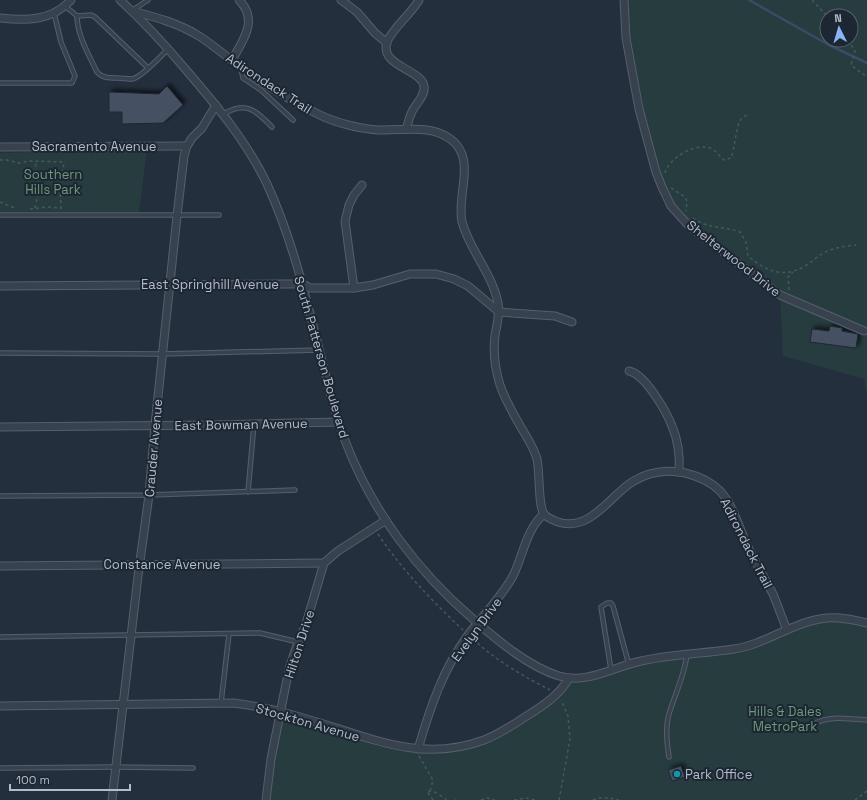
<svg xmlns="http://www.w3.org/2000/svg" width="867" height="800" font-family="'Space Grotesk',sans-serif">
  <style>
    .green { fill: #263c3f; fill-rule: evenodd }
    .lines { fill: none; stroke-linecap: round; stroke-linejoin: round }
    .stream { stroke: #394c67; stroke-width: 2.5 }
    .building { fill: #455162; stroke: #1f2835; filter: url(#shadow) }
    .lane-casing { stroke: #565f6c; stroke-width: 5.5 }
    .street-casing { stroke: #565f6c; stroke-width: 9 }
    .path { stroke: #44595c; stroke-width: 1.5; stroke-dasharray: 3 3; stroke-linecap: butt }
    .lane { stroke: #38414e; stroke-width: 3.5 }
    .street { stroke: #38414e; stroke-width: 7 }
    .culture-dot { fill: #0f9aa8; stroke: #1d2633; stroke-width: 1.5 }
    .labels { text-anchor: middle; stroke-width: 4; stroke-linejoin: round; paint-order: stroke }
    .street-label { font-size: 13px; fill: #b4bcc9; stroke: #1d2633 }
    .park-label { font-size: 13px; fill: #6b9a76; stroke: #1d2633 }
    .poi-label { font-size: 13px; fill: #b4bcc9; stroke: #1d2633; text-anchor: start }
  </style>
  <defs>
    <filter id="shadow"><feDropShadow dx="3" dy="-3" stdDeviation="2" flood-color="#0009"/></filter>
  </defs>
  <rect width="100%" height="100%" fill="#242f3e"/>
  <g class="green">
    <path d="M 624,0 L 867,0 L 867,396 L 864,379 L 783,356 L 780,295 L 705,239 L 667,198 L 639,109 ZM 827,16 L 851,16 L 851,40 L 827,40 Z"/>
    <path d="M 147,149 L 139,212 L 0,212 L 0,153 Z"/>
    <path d="M 826,618 L 867,623 L 867,800 L 266,800 L 281,712 L 334,727 L 424,749 L 485,740 L 555,696 L 569,678 L 637,662 L 734,649 Z"/>
  </g>
  <g class="lines">
    <path class="stream" d="M 749,0 L 829,45 L 867,63"/>
  </g>
  <g class="building">
    <path d="M 167,86 L 183,105 L 163,123 L 122,124 L 122,112 L 109,112 L 109,92 L 159,94 Z"/>
    <path d="M 830,326 L 842,328 L 842,331 L 858,334 L 856,348 L 810,342 L 812,329 L 829,331 Z"/>
    <path d="M 681,766 L 685,777 L 672,781 L 668,770 Z"/>
  </g>
  <g class="lines">
    <g class="lane-casing">
      <g id="lane">
        <path d="M 65,6 L 77,16 C 77,35 89,55 97,72 C 102,78 109,78 117,78 C 122,78 127,79 132,79 C 141,78 161,56 168,49"/>
        <path d="M 133,10 L 148,0"/>
        <path d="M 77,16 L 91,15 L 95,17 L 148,68"/>
        <path d="M 241,69 L 243,78 L 261,90 L 293,120"/>
        <path d="M 0,83 L 72,83 L 75,76 L 61,42 L 54,13"/>
        <path d="M 224,114 C 245,100 257,111 272,127"/>
        <path d="M 0,215 L 219,215"/>
        <path d="M 0,353 L 162,354 L 319,350"/>
        <path d="M 248,492 L 254,424"/>
        <path d="M 0,496 L 149,495 L 295,490"/>
        <path d="M 0,637 L 260,633 L 298,642"/>
        <path d="M 611,670 L 601,607 L 607,603 L 611,603 L 613,606 L 629,665"/>
        <path d="M 221,703 L 229,634"/>
        <path d="M 807,727 C 830,714 842,719 867,720"/>
        <path d="M 669,757 C 667,743 665,728 669,714 C 675,694 685,674 687,654"/>
        <path d="M 0,768 L 115,767 L 193,768"/>
      </g>
    </g>
    <g class="street-casing">
      <g id="street">
        <path d="M 120,0 C 144,22 166,46 187,71 C 217,106 247,142 267,184 C 291,236 305,293 319,349 C 327,380 334,412 346,443 C 372,511 418,572 473,619 C 497,640 529,667 559,676 C 586,684 612,668 637,662 C 669,654 702,654 734,649 C 767,644 794,621 827,618 C 841,617 854,620 867,623"/>
        <path d="M 341,0 L 357,12 L 375,33 L 387,43"/>
        <path d="M 624,0 L 626,38 L 639,109 L 656,172 L 662,187 L 671,206 L 689,226 L 780,295 L 864,331"/>
        <path d="M 132,11 C 155,17 178,23 199,36 C 213,45 226,56 239,66 C 264,84 292,102 320,115 C 336,123 361,129 379,130 C 403,131 428,124 449,138 C 478,157 456,195 462,222 C 470,251 492,273 498,303 C 500,314 497,324 495,335 C 493,352 495,369 500,385 C 505,400 514,415 522,429 C 528,439 534,448 537,459 C 540,472 538,506 544,514 C 547,518 553,520 558,522 C 590,532 609,497 632,482 C 648,472 667,469 685,473 C 698,476 710,481 720,491 C 733,505 739,527 747,545 C 755,562 764,577 773,594 C 778,606 782,618 787,630"/>
        <path d="M 0,18 C 26,21 52,21 71,0"/>
        <path d="M 232,60 C 243,40 259,20 239,0"/>
        <path d="M 406,129 C 408,124 409,118 411,114 C 414,105 426,96 424,86 C 421,69 379,66 387,42 C 392,29 411,14 419,0"/>
        <path d="M 0,147 L 187,146"/>
        <path d="M 0,286 L 282,284 L 303,284 L 310,288 L 354,288 L 373,285 L 410,274 L 436,274 L 454,279 L 468,286 L 499,312 L 555,316 L 572,322"/>
        <path d="M 354,288 L 345,221 L 349,205 L 354,195 L 362,185"/>
        <path d="M 629,371 C 645,374 666,411 672,426 C 678,440 680,457 679,472"/>
        <path d="M 0,427 L 214,425 L 339,422"/>
        <path d="M 0,566 L 324,563"/>
        <path d="M 0,706 L 233,703 C 268,707 301,717 333,727 C 385,744 430,760 484,740 C 497,735 508,728 519,721 C 537,709 558,698 569,678"/>
        <path d="M 418,749 C 430,708 443,669 468,635 C 483,615 501,598 513,576 C 523,556 526,529 544,514"/>
        <path d="M 112,800 L 138,576 L 149,495 L 155,425 L 177,216 L 184,156 L 187,146 L 192,138 L 202,128 L 216,105"/>
        <path d="M 266,800 L 271,759 L 289,669 L 298,642 L 305,627 L 324,563 L 338,551 L 386,520"/>
      </g>
    </g>
    <g class="path">
      <path d="M 812,0 L 827,16"/>
      <path d="M 848,40 L 855,51 L 851,65 L 867,77"/>
      <path d="M 0,160 L 7,160 L 19,163 L 29,161 L 66,162"/>
      <path d="M 665,173 C 669,158 694,143 710,148 C 716,150 719,156 724,160 L 731,158 C 735,149 736,123 742,118 C 743,117 745,116 747,115"/>
      <path d="M 38,177 L 62,178"/>
      <path d="M 671,188 L 685,197 L 687,201 L 686,211"/>
      <path d="M 0,202 L 15,208"/>
      <path d="M 35,208 L 39,189 L 35,161"/>
      <path d="M 30,209 L 48,207 L 61,208"/>
      <path d="M 61,209 L 60,185 L 63,171 L 64,162"/>
      <path d="M 693,218 C 708,229 723,226 740,232 L 746,242 L 748,256 C 766,271 783,279 805,266 C 813,261 820,254 828,251 C 837,247 847,246 856,245"/>
      <path d="M 789,290 L 788,277 L 793,272"/>
      <path d="M 378,534 C 402,570 432,601 463,630"/>
      <path d="M 473,639 C 495,660 523,676 550,690"/>
      <path d="M 419,756 L 433,780 L 430,791"/>
      <path d="M 433,800 L 427,791 C 434,790 441,796 447,800"/>
      <path d="M 455,800 L 456,800"/>
      <path d="M 481,800 L 487,798 L 495,800"/>
      <path d="M 514,800 L 526,798 L 535,800"/>
      <path d="M 559,800 L 570,739 L 568,716 L 561,700"/>
      <path d="M 593,800 C 601,796 610,798 619,800"/>
      <path d="M 855,800 L 867,791"/>
    </g>
    <use href="#lane" class="lane"/>
    <use href="#street" class="street"/>
  </g>
  <circle class="culture-dot" cx="677" cy="774" r="4"/>
  <g class="labels">
    <g class="street-label">
      <text transform="translate(269 83) rotate(33)" y="5">Adirondack Trail</text>
      <text x="94" y="151">Sacramento Avenue</text>
      <text transform="translate(734 258) rotate(38)" y="5">Shelterwood Drive</text>
      <text x="210" y="289">East Springhill Avenue</text>
      <text transform="translate(322 357) rotate(74)" y="5">South Patterson Boulevard</text>
      <text transform="translate(241 424) rotate(-1)" y="5">East Bowman Avenue</text>
      <text transform="translate(153 448) rotate(-85)" y="5">Crauder Avenue</text>
      <text transform="translate(747 543) rotate(63)" y="5">Adirondack Trail</text>
      <text x="162" y="569">Constance Avenue</text>
      <text transform="translate(476 629) rotate(-54)" y="5">Evelyn Drive</text>
      <text transform="translate(299 644) rotate(-72)" y="5">Hilton Drive</text>
      <text transform="translate(308 722) rotate(16)" y="5">Stockton Avenue</text>
    </g>
    <g class="park-label">
      <text x="53" y="179">Southern<tspan x="53" dy="15">Hills Park</tspan></text>
      <text x="785" y="716">Hills &amp; Dales<tspan x="785" dy="15">MetroPark</tspan></text>
    </g>
    <g class="poi-label">
      <text x="685" y="779">Park Office</text>
    </g>
  </g>
  <g transform="translate(839 28) rotate(355)"><circle r="19" fill="#1d2633" stroke="#59626f"/>
  <path d="M0-3L7 15L0 10L-7 15Z" fill="#8ab4f8"/>
  <text y="-6" font-size="11" font-weight="bold" text-anchor="middle" fill="#b4bcc9">N</text>
  </g>
  <path d="M10 784v6h120v-6" fill="none" stroke="#b4bcc9" stroke-width="2"/>
  <text x="16" y="784" font-size="12" fill="#b4bcc9" stroke="#1d2633" stroke-width="3" paint-order="stroke">100 m</text>
</svg>
